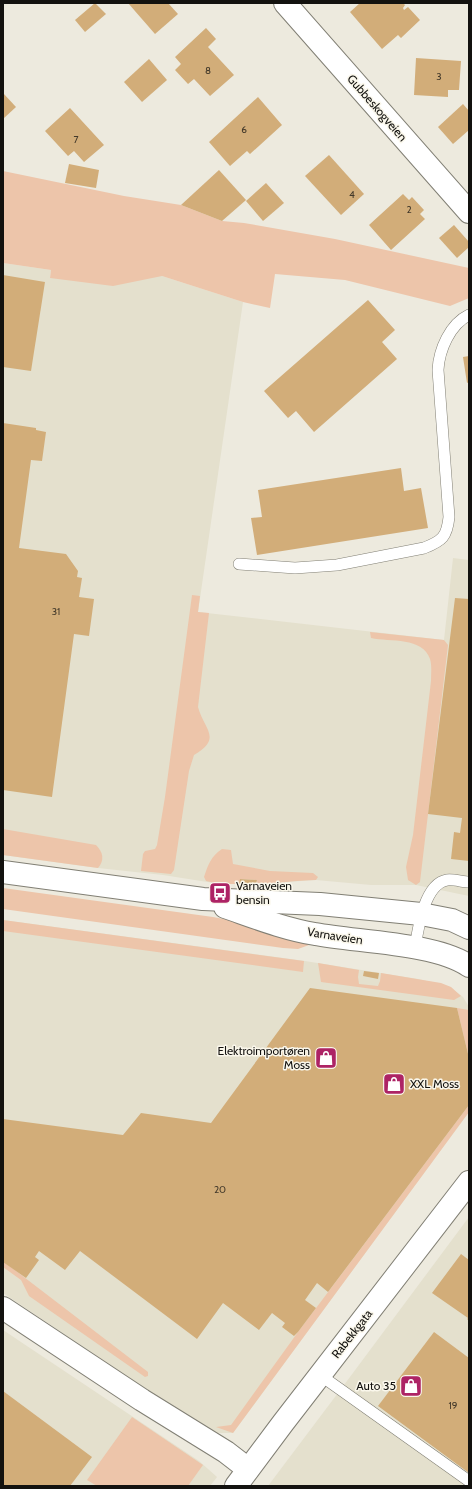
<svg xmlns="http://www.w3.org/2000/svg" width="472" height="1489" font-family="Cabin,sans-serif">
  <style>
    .built { fill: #e4e0cd }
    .green { fill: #edc5aa }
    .building { fill: #d2ad79 }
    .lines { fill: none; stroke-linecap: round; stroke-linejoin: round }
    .service-casing { stroke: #817f74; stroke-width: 12 }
    .minor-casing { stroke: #817f74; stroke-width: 24 }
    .tertiary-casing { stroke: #817f74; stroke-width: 24 }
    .service { stroke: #fff; stroke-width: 11 }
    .minor { stroke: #fff; stroke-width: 22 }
    .tertiary { stroke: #fff; stroke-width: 22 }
    .labels { text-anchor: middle; stroke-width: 3; stroke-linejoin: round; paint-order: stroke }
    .number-label { font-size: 10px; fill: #43392a }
    .street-label { font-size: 12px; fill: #13120f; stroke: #faf7eb }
    .poi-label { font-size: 12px; fill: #13120f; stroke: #faf7eb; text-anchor: start }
  </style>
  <rect width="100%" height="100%" fill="#edeade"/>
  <g class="built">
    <path d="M 3,263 L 51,270 L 50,278 L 162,276 L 243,302 L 198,612 L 444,640 L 453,558 L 469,560 L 469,896 L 416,885 L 371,885 L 316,880 L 256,884 L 257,880 L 241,879 L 220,884 L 163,875 L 98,868 L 3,855 Z"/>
    <path d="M 3,920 L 305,961 L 418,979 L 450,987 L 463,997 L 469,1007 L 469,1112 L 233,1433 L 218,1433 L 146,1389 L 3,1293 Z"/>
    <path d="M 469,1217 L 469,1486 L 268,1486 L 347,1381 Z"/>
    <path d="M 3,1330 L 199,1461 L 217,1477 L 210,1486 L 3,1486 Z"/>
  </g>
  <g class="green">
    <path d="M 3,171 L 124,196 L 181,205 L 222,221 L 244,223 L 335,239 L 469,268 L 469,298 L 450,306 L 345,280 L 275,274 L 270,308 L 243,302 L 162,276 L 113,286 L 50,278 L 51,270 L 3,263 Z"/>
    <path d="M 192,595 L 200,596 L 198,612 L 209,613 L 198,707 C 204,730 223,738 194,755 L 189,771 L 174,870 L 171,874 L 141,871 L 143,854 L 145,851 L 155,849 L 157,845 L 165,797 Z"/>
    <path d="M 370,632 L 444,640 L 448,645 L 420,882 L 416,885 L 408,880 L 406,867 L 413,835 L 431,681 C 431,674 432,665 430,659 C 423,637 390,642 371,638 Z"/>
    <path d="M 3,829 L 96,845 C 103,852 105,860 98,868 L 3,855 Z"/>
    <path d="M 222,849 L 231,850 L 233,864 L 270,871 L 313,873 L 318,877 L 316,880 C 296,880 276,884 256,884 L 257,880 L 241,879 L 239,884 L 220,884 L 206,881 L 204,877 C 208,865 211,856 222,849 Z"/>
    <path d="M 3,888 L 213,917 L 239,922 L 309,942 L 309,945 L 298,949 L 283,948 L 3,909 Z"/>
    <path d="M 3,920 L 304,961 L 303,972 L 3,931 Z"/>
    <path d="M 318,963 L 359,970 L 358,977 L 359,984 L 378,986 L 380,981 L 381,973 L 441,983 L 451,987 L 461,996 L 454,1000 L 321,982 Z"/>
    <path d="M 457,1008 L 469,1010 L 469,1058 Z"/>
    <path d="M 469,1105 L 469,1112 L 233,1433 L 216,1427 L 231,1425 L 298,1332 Z"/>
    <path d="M 3,1261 L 148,1372 L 148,1376 L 145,1377 L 29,1296 L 21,1280 L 3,1267 Z"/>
    <path d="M 132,1417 L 203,1465 L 188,1486 L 97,1486 L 87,1480 Z"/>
  </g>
  <g class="building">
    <path d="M 95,3 L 106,14 L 85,32 L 75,20 Z"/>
    <path d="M 128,3 L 168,3 L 178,14 L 155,34 Z"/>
    <path d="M 360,3 L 403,3 L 405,5 L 403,8 L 404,10 L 408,7 L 420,20 L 401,38 L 398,35 L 382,49 L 350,12 Z"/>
    <path d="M 206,28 L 216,39 L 208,47 L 234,75 L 210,96 L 194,79 L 188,84 L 175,70 L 181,64 L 175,57 Z"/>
    <path d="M 416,58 L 461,61 L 459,90 L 448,90 L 448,97 L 414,95 Z"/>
    <path d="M 149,59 L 167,80 L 142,102 L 124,82 Z"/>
    <path d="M 3,93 L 16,107 L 3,119 Z"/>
    <path d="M 258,97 L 282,125 L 250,154 L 247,151 L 230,166 L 209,142 Z"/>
    <path d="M 463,104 L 469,111 L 469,130 L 453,144 L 438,127 Z"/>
    <path d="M 70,108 L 104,145 L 84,162 L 74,151 L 68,156 L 45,131 Z"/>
    <path d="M 329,155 L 364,194 L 341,215 L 305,176 Z"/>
    <path d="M 69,164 L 99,170 L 96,188 L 65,183 Z"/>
    <path d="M 219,170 L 246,200 L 222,221 L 181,205 Z"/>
    <path d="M 266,183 L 284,203 L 263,221 L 246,201 Z"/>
    <path d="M 403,194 L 409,200 L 412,197 L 424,210 L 420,214 L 425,219 L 391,250 L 369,225 Z"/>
    <path d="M 454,225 L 469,242 L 469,247 L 457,258 L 439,238 Z"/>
    <path d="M 3,275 L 45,282 L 31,371 L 3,367 Z"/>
    <path d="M 368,300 L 395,330 L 382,342 L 397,359 L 314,432 L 296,411 L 288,418 L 264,391 Z"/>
    <path d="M 469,356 L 469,382 L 467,383 L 463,357 Z"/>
    <path d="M 3,423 L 36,428 L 36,430 L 46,432 L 42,461 L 31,460 L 19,548 L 66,554 L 78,571 L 77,577 L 82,578 L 79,597 L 94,599 L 89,636 L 74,634 L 52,797 L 3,790 Z"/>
    <path d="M 401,468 L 404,491 L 421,488 L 428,528 L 257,555 L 251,518 L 262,517 L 258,490 Z"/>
    <path d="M 455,598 L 469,599 L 469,861 L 451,859 L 454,832 L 460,833 L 462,818 L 428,814 Z"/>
    <path d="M 240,879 L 257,880 L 256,884 L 239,884 Z"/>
    <path d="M 364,971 L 379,973 L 378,979 L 363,976 Z"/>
    <path d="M 310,988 L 457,1008 L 469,1058 L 469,1105 L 328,1292 L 317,1283 L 305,1300 L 316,1308 L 298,1332 L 294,1336 L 282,1327 L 285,1323 L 272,1313 L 259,1330 L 223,1303 L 197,1339 L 80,1251 L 65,1270 L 39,1251 L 35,1257 L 39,1260 L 26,1278 L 3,1262 L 3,1119 L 123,1135 L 141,1113 L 211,1123 Z"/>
    <path d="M 461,1254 L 469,1260 L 469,1321 L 467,1319 L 468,1318 L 432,1293 Z"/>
    <path d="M 434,1332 L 469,1358 L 469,1473 L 378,1406 Z"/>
    <path d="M 3,1391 L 92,1457 L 70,1486 L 3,1486 Z"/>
  </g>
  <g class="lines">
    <g class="service-casing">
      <g id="service">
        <path d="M 239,564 L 295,568 L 337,565 L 424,548 C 442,541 447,537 449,517 L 438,370 C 439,350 450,324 469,315"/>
        <path d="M 415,948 C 418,929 424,884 447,880 C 453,879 463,882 469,882"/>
        <path d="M 320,1375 L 469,1481"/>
      </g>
    </g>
    <g class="minor-casing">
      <g id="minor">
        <path d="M 285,3 L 469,212"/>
        <path d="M 3,1308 L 142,1400 L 226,1452 L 248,1469"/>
      </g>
    </g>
    <g class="tertiary-casing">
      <g id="tertiary">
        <path d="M 3,872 L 203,899 L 320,904 L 421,914 L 452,920 L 469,928"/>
        <path d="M 225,907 C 254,917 284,929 315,934 C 357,942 436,943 469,966"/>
        <path d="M 236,1486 L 283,1423 L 469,1182"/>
      </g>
    </g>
    <use href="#service" class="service"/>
    <use href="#minor" class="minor"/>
    <use href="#tertiary" class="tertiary"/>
  </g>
  <defs>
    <g id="bus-square" transform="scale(1.15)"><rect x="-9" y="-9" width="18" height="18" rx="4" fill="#ad2365" stroke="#faf7eb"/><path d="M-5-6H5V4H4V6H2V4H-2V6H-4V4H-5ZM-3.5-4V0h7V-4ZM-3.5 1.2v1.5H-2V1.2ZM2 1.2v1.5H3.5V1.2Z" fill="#fff"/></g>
    <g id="shop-square" transform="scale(1.15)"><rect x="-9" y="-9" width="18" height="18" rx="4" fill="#ad2365" stroke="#faf7eb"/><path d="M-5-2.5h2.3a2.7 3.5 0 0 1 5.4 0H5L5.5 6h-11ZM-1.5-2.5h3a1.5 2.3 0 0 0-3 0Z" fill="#fff"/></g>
  </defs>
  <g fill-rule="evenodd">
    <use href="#bus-square" x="220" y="893"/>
    <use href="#shop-square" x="326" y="1058"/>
    <use href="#shop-square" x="394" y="1084"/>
    <use href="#shop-square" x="411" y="1386"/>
  </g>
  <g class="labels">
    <g class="number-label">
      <text x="208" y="74">8</text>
      <text x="439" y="80">3</text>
      <text x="244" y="133">6</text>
      <text x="76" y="143">7</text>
      <text x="352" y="198">4</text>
      <text x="409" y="213">2</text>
      <text x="56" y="615">31</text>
      <text x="220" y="1193">20</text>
      <text x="453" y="1409">19</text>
    </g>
    <g class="street-label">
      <text transform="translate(377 108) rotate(49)" y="4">Gubbeskogveien</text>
      <text transform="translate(335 936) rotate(9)" y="4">Varnaveien</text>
      <text transform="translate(352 1334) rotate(-52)" y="4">Rabekkgata</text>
    </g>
    <g class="poi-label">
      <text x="236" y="890">Varnaveien<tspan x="236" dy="14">bensin</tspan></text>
      <text x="310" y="1055" text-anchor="end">Elektroimportøren<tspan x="310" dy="14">Moss</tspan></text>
      <text x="410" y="1088">XXL Moss</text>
      <text x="396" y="1390" text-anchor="end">Auto 35</text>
    </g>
  </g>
  <rect width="472" height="1489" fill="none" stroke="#13120f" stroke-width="8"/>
</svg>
